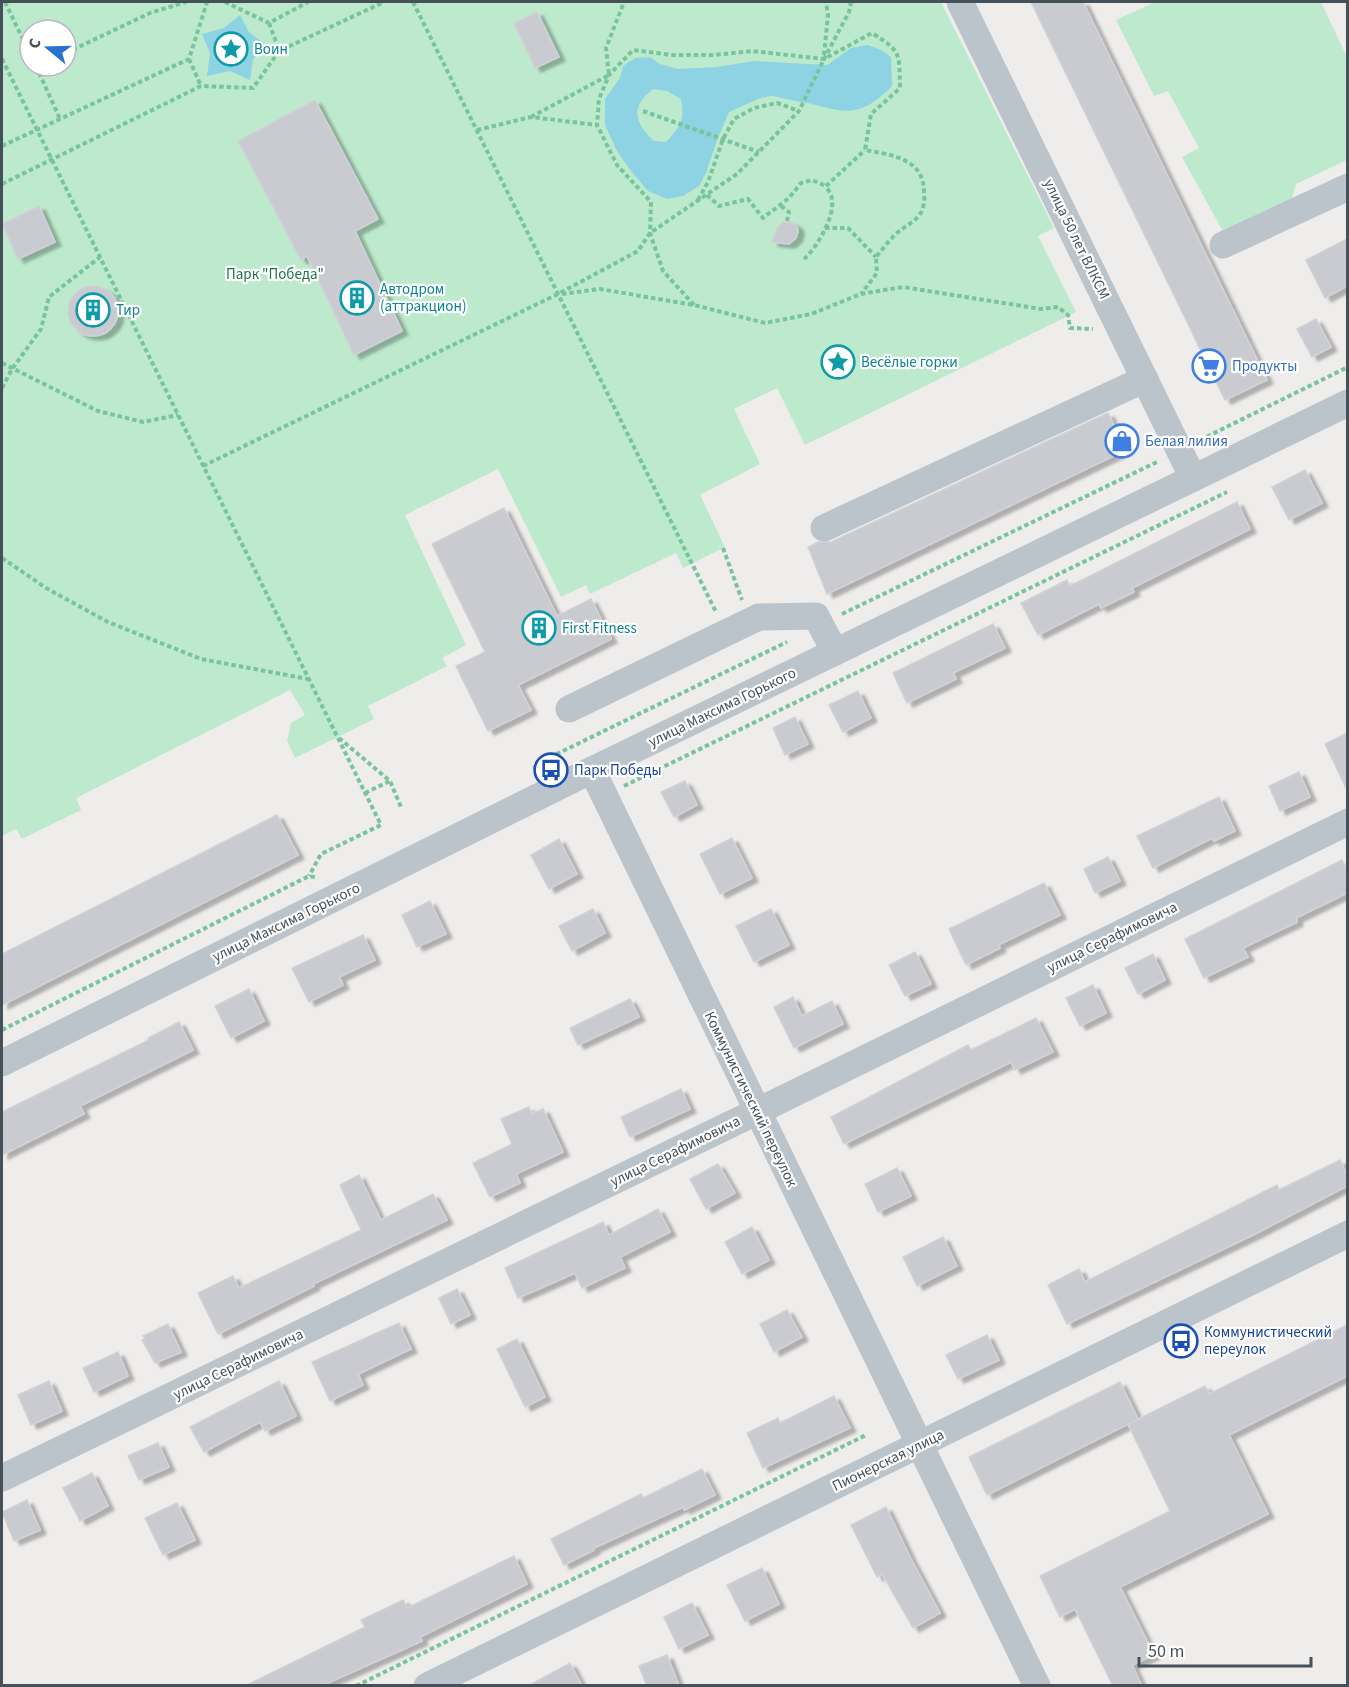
<svg xmlns="http://www.w3.org/2000/svg" width="1349" height="1687" font-family="'Source Sans 3',sans-serif">
  <style>
    .green { fill: #bdeacd; fill-rule: evenodd }
    .water { fill: #8dd3e3; fill-rule: evenodd }
    .building { fill: #cacbd1; stroke: #d0d2d7; stroke-width: 1.5; filter: url(#shadow) }
    .lines { fill: none; stroke-linecap: round; stroke-linejoin: round }
    .path { stroke: #78c59d; stroke-width: 4; stroke-dasharray: 4.5 3; stroke-linecap: butt }
    .minor { stroke: #bbc4ca; stroke-width: 27 }
    .labels { text-anchor: middle; stroke-width: 4.5; stroke-linejoin: round; paint-order: stroke }
    .culture-label { font-size: 15px; fill: #0d838f; stroke: #fff; text-anchor: start }
    .street-label { font-size: 15px; fill: #465058; stroke: #fff }
    .park-label { font-size: 15px; fill: #1e7246; stroke: #fff }
    .shop-label { font-size: 15px; fill: #366cbe; stroke: #fff; text-anchor: start }
    .transit-label { font-size: 15px; fill: #164399; stroke: #fff; text-anchor: start }
  </style>
  <defs>
    <filter id="shadow"><feDropShadow dx="6" dy="4" stdDeviation="1.5" flood-color="#0004"/></filter>
  </defs>
  <rect width="100%" height="100%" fill="#efecec"/>
  <g class="green">
    <path d="M 2,2 L 941,2 L 1054,228 L 1038,236 L 1076,312 L 805,445 L 777,388 L 734,409 L 760,464 L 700,495 L 725,547 L 683,568 L 676,553 L 590,594 L 586,585 L 561,597 L 498,469 L 405,515 L 466,645 L 442,658 L 447,666 L 368,706 L 374,719 L 295,758 L 287,741 L 291,723 L 305,715 L 290,690 L 76,798 L 81,810 L 22,839 L 16,829 L 2,836 ZM 30,30 L 66,30 L 66,66 L 30,66 Z"/>
    <path d="M 1155,2 L 1321,2 L 1347,57 L 1347,160 L 1296,184 L 1290,206 L 1226,237 L 1182,157 L 1199,148 L 1168,91 L 1154,96 L 1116,20 Z"/>
  </g>
  <g class="water">
    <path d="M 240,15 L 249,32 L 266,45 L 253,59 L 250,80 L 230,71 L 207,76 L 210,53 L 202,34 L 224,28 Z"/>
    <path d="M 868,45 L 881,50 L 891,57 L 892,86 C 852,127 837,106 790,100 C 784,99 778,96 772,96 C 757,97 743,107 729,112 L 717,140 L 706,173 L 699,186 L 683,196 L 667,199 L 648,191 L 631,171 L 617,151 L 605,125 L 605,99 L 620,78 L 623,66 L 635,58 L 650,57 L 660,64 L 678,69 L 716,67 L 755,61 L 827,65 L 851,48 ZM 653,89 L 667,91 L 681,99 C 685,120 680,127 666,142 L 654,141 C 634,122 630,107 653,89 Z"/>
  </g>
  <g class="building">
    <path d="M 1031,2 L 1083,2 L 1267,380 L 1225,400 Z"/>
    <path d="M 537,12 L 559,57 L 535,68 L 514,23 Z"/>
    <path d="M 315,100 L 378,219 L 355,231 L 402,331 L 354,355 L 307,256 L 301,260 L 238,141 Z"/>
    <path d="M 39,206 L 55,242 L 18,259 L 2,224 Z"/>
    <path d="M 783,222 L 791,222 L 797,226 L 798,231 L 796,238 L 789,244 L 772,242 L 777,228 Z"/>
    <path d="M 1347,239 L 1347,286 L 1325,298 L 1306,260 Z"/>
    <circle cx="93" cy="311" r="25"/>
    <path d="M 1316,319 L 1331,347 L 1312,357 L 1297,329 Z"/>
    <path d="M 1108,413 L 1126,450 L 827,594 L 808,547 L 818,542 L 831,542 Z"/>
    <path d="M 1305,470 L 1322,503 L 1289,520 L 1272,487 Z"/>
    <path d="M 1237,502 L 1250,529 L 1132,588 L 1134,592 L 1101,608 L 1099,604 L 1038,635 L 1021,603 L 1067,580 L 1070,586 Z"/>
    <path d="M 504,508 L 557,616 L 591,599 L 611,639 L 518,685 L 531,710 L 488,731 L 456,666 L 485,652 L 432,544 Z"/>
    <path d="M 993,624 L 1005,648 L 953,673 L 956,679 L 907,703 L 893,673 Z"/>
    <path d="M 858,691 L 871,718 L 843,732 L 829,705 Z"/>
    <path d="M 795,717 L 808,744 L 785,755 L 773,728 Z"/>
    <path d="M 1347,733 L 1347,790 L 1325,744 Z"/>
    <path d="M 1299,772 L 1310,797 L 1280,811 L 1269,786 Z"/>
    <path d="M 685,781 L 697,805 L 674,817 L 661,792 Z"/>
    <path d="M 1219,797 L 1235,831 L 1214,841 L 1212,838 L 1153,868 L 1137,836 Z"/>
    <path d="M 277,815 L 298,855 L 2,1005 L 2,954 Z"/>
    <path d="M 732,838 L 752,878 L 720,894 L 700,854 Z"/>
    <path d="M 559,839 L 577,874 L 549,889 L 531,855 Z"/>
    <path d="M 1108,857 L 1120,881 L 1095,893 L 1084,869 Z"/>
    <path d="M 1342,860 L 1347,872 L 1347,893 L 1296,918 L 1297,922 L 1243,948 L 1248,957 L 1204,978 L 1185,939 Z"/>
    <path d="M 1044,883 L 1060,915 L 998,945 L 1000,948 L 966,965 L 949,929 Z"/>
    <path d="M 430,901 L 446,934 L 417,947 L 402,915 Z"/>
    <path d="M 593,909 L 605,933 L 572,951 L 559,926 Z"/>
    <path d="M 771,909 L 789,945 L 754,962 L 736,926 Z"/>
    <path d="M 363,935 L 375,960 L 339,977 L 343,985 L 309,1002 L 292,968 Z"/>
    <path d="M 915,952 L 931,984 L 905,996 L 889,965 Z"/>
    <path d="M 1153,954 L 1165,980 L 1138,994 L 1125,968 Z"/>
    <path d="M 1093,985 L 1106,1013 L 1080,1026 L 1066,998 Z"/>
    <path d="M 249,989 L 264,1021 L 231,1038 L 215,1006 Z"/>
    <path d="M 793,997 L 802,1016 L 832,1001 L 843,1024 L 794,1048 L 774,1007 Z"/>
    <path d="M 630,999 L 639,1017 L 578,1045 L 570,1028 Z"/>
    <path d="M 1036,1018 L 1053,1052 L 1015,1070 L 1011,1062 L 844,1144 L 831,1117 L 968,1045 L 971,1050 Z"/>
    <path d="M 179,1022 L 193,1050 L 80,1106 L 84,1114 L 2,1155 L 2,1112 L 149,1040 L 148,1038 Z"/>
    <path d="M 681,1089 L 690,1109 L 630,1137 L 621,1117 Z"/>
    <path d="M 529,1107 L 532,1114 L 543,1109 L 563,1152 L 516,1174 L 520,1183 L 490,1197 L 473,1163 L 512,1144 L 501,1119 Z"/>
    <path d="M 1340,1160 L 1347,1175 L 1347,1186 L 1255,1234 L 1067,1324 L 1048,1285 L 1079,1269 L 1085,1282 L 1277,1185 L 1279,1190 Z"/>
    <path d="M 718,1164 L 735,1193 L 706,1209 L 690,1179 Z"/>
    <path d="M 897,1168 L 911,1196 L 878,1212 L 865,1184 Z"/>
    <path d="M 359,1175 L 381,1220 L 433,1194 L 447,1220 L 313,1284 L 314,1286 L 218,1334 L 198,1293 L 233,1276 L 239,1288 L 361,1230 L 340,1185 Z"/>
    <path d="M 658,1209 L 670,1232 L 620,1257 L 625,1268 L 582,1288 L 575,1273 L 518,1298 L 505,1268 L 603,1222 L 609,1235 Z"/>
    <path d="M 752,1227 L 769,1260 L 742,1274 L 725,1242 Z"/>
    <path d="M 943,1237 L 957,1266 L 917,1286 L 903,1257 Z"/>
    <path d="M 457,1289 L 470,1315 L 451,1324 L 439,1298 Z"/>
    <path d="M 787,1310 L 802,1337 L 774,1352 L 760,1324 Z"/>
    <path d="M 399,1323 L 411,1349 L 358,1374 L 363,1385 L 330,1401 L 312,1362 Z"/>
    <path d="M 168,1324 L 181,1352 L 155,1363 L 142,1340 L 145,1338 L 143,1336 Z"/>
    <path d="M 1347,1325 L 1347,1376 L 1229,1435 L 1268,1514 L 1120,1587 L 1154,1655 L 1132,1665 L 1142,1686 L 1113,1686 L 1075,1609 L 1060,1617 L 1040,1576 L 1170,1511 L 1128,1424 L 1205,1386 L 1209,1394 Z"/>
    <path d="M 987,1335 L 999,1360 L 958,1379 L 946,1355 Z"/>
    <path d="M 517,1339 L 545,1397 L 525,1407 L 497,1349 Z"/>
    <path d="M 118,1352 L 128,1376 L 94,1392 L 83,1368 Z"/>
    <path d="M 49,1381 L 62,1411 L 31,1425 L 18,1395 Z"/>
    <path d="M 279,1381 L 296,1416 L 265,1431 L 260,1422 L 204,1452 L 190,1427 Z"/>
    <path d="M 1120,1382 L 1138,1419 L 987,1495 L 969,1457 Z"/>
    <path d="M 834,1396 L 850,1428 L 763,1468 L 747,1433 L 778,1418 L 780,1423 Z"/>
    <path d="M 158,1443 L 169,1467 L 139,1480 L 128,1456 Z"/>
    <path d="M 702,1469 L 715,1495 L 684,1510 L 683,1507 L 594,1548 L 594,1550 L 564,1565 L 551,1539 L 641,1494 L 643,1498 Z"/>
    <path d="M 92,1473 L 108,1506 L 80,1521 L 63,1488 Z"/>
    <path d="M 27,1500 L 40,1530 L 14,1541 L 2,1512 Z"/>
    <path d="M 177,1503 L 195,1540 L 163,1555 L 145,1518 Z"/>
    <path d="M 886,1507 L 911,1559 L 940,1613 L 913,1628 L 882,1574 L 877,1577 L 851,1525 Z"/>
    <path d="M 514,1556 L 527,1584 L 420,1637 L 422,1641 L 321,1686 L 245,1686 L 365,1627 L 361,1620 L 403,1600 L 407,1608 Z"/>
    <path d="M 762,1568 L 779,1604 L 745,1621 L 727,1585 Z"/>
    <path d="M 692,1603 L 708,1635 L 679,1649 L 664,1617 Z"/>
    <path d="M 667,1655 L 679,1686 L 647,1686 L 639,1666 Z"/>
    <path d="M 570,1663 L 582,1686 L 528,1686 Z"/>
  </g>
  <g class="lines">
    <g class="path">
      <path d="M 5,2 L 30,54"/>
      <path d="M 225,2 L 269,23 L 308,2"/>
      <path d="M 413,2 L 716,612"/>
      <path d="M 269,23 L 279,50"/>
      <path d="M 66,53 L 150,13 L 186,2"/>
      <path d="M 824,55 L 828,15 L 826,2"/>
      <path d="M 2,59 L 381,825 L 321,854 L 309,876"/>
      <path d="M 189,59 L 201,86"/>
      <path d="M 36,66 L 60,119"/>
      <path d="M 643,111 L 759,152"/>
      <path d="M 531,117 L 609,75 L 606,48 L 624,2"/>
      <path d="M 477,130 L 531,117 L 597,125"/>
      <path d="M 2,146 L 189,59 L 207,2"/>
      <path d="M 2,184 L 201,86 L 253,88 L 279,51 L 384,2"/>
      <path d="M 707,195 L 719,206 L 748,199 L 763,218 L 789,198 L 801,183 L 812,180 L 826,186"/>
      <path d="M 698,200 L 708,182 L 723,139 L 734,119 L 754,108 L 777,103 L 799,111"/>
      <path d="M 781,206 L 789,212 L 787,221"/>
      <path d="M 825,228 L 848,228 L 876,257"/>
      <path d="M 804,259 C 816,249 835,217 832,200 C 832,195 828,190 826,186 L 865,150"/>
      <path d="M 562,294 L 600,289 L 694,305 L 765,323 L 811,314 L 861,294 L 903,287 L 1041,309 L 1058,307 L 1068,315 L 1070,328 L 1093,329"/>
      <path d="M 694,305 L 663,271 L 650,233 L 651,202 L 617,165 L 597,125 L 599,99 L 609,75 L 633,50 L 672,55 L 714,55 L 752,51 L 824,59 L 872,33 C 902,52 899,53 900,88 L 871,114 L 865,150 C 891,155 924,158 924,192 C 925,198 924,209 920,214 C 914,223 905,226 898,232 C 890,239 883,249 876,257 L 877,273 L 861,294"/>
      <path d="M 2,363 L 98,411 L 143,422 L 178,415"/>
      <path d="M 2,388 L 12,369 L 41,329 L 49,297 L 100,257"/>
      <path d="M 1200,440 L 1348,367"/>
      <path d="M 203,466 L 558,294 L 638,251 L 650,233 L 737,174 L 799,111 L 824,59 L 849,12 L 851,2"/>
      <path d="M 723,548 L 742,600"/>
      <path d="M 2,558 L 46,588 L 108,622 L 201,659 L 308,679"/>
      <path d="M 842,614 L 1159,461"/>
      <path d="M 339,738 L 390,781 L 401,807"/>
      <path d="M 536,770 L 534,765 L 787,642"/>
      <path d="M 624,786 L 1227,492"/>
      <path d="M 365,793 L 390,781"/>
      <path d="M 2,1030 L 309,876 L 318,878"/>
      <path d="M 356,1686 L 866,1435"/>
    </g>
    <g class="minor">
      <path d="M 960,2 L 1193,478"/>
      <path d="M 1223,245 L 1348,187"/>
      <path d="M 824,528 L 1145,379"/>
      <path d="M 569,709 L 759,617 L 816,616 L 835,652"/>
      <path d="M 592,770 L 1037,1686"/>
      <path d="M 2,1063 L 592,770 L 1348,403"/>
      <path d="M 2,1478 L 758,1111 L 1348,822"/>
      <path d="M 427,1686 L 1348,1234"/>
    </g>
  </g>
  <defs>
    <g id="sight-ring" transform="scale(1.725)"><circle r="9.5" fill="#fff" stroke="#0f9aa8" stroke-width="1.5"/><path d="M0-6L1.8-2.2L6-1.7L2.9 1.2L3.7 5.4L0 3.3L-3.7 5.4L-2.9 1.2L-6-1.7L-1.8-2.2Z" fill="#0f9aa8"/></g>
    <g id="building-ring" transform="scale(1.725)"><circle r="9.5" fill="#fff" stroke="#0f9aa8" stroke-width="1.5"/><path d="M-4-6H4V6H1V3H-1V6H-4ZM-2.5-4.3h1.7v1.8h-1.7ZM.8-4.3h1.7v1.8H.8ZM-2.5-1h1.7V.8h-1.7ZM.8-1h1.7V.8H.8Z" fill="#0f9aa8"/></g>
    <g id="supermarket-ring" transform="scale(1.725)"><circle r="9.5" fill="#fff" stroke="#3f7fe0" stroke-width="1.5"/><path d="M-6-5.5h2.5l.6 2H6L4.5 2H-2.5L-4.4-4H-6ZM-1.5 3.2a1.3 1.3 0 1 0 .1 0ZM3 3.2a1.3 1.3 0 1 0 .1 0Z" fill="#3f7fe0"/></g>
    <g id="shop-ring" transform="scale(1.725)"><circle r="9.5" fill="#fff" stroke="#3f7fe0" stroke-width="1.5"/><path d="M-5-2.5h2.3a2.7 3.5 0 0 1 5.4 0H5L5.5 6h-11ZM-1.5-2.5h3a1.5 2.3 0 0 0-3 0Z" fill="#3f7fe0"/></g>
    <g id="bus-ring" transform="scale(1.725)"><circle r="9.5" fill="#fff" stroke="#1a4fb4" stroke-width="1.5"/><path d="M-5-6H5V4H4V6H2V4H-2V6H-4V4H-5ZM-3.5-4V0h7V-4ZM-3.5 1.2v1.5H-2V1.2ZM2 1.2v1.5H3.5V1.2Z" fill="#1a4fb4"/></g>
  </defs>
  <g fill-rule="evenodd">
    <use href="#sight-ring" x="231" y="49"/>
    <use href="#building-ring" x="357" y="298"/>
    <use href="#building-ring" x="93" y="310"/>
    <use href="#sight-ring" x="838" y="362"/>
    <use href="#supermarket-ring" x="1209" y="366"/>
    <use href="#shop-ring" x="1122" y="441"/>
    <use href="#building-ring" x="539" y="628"/>
    <use href="#bus-ring" x="551" y="770"/>
    <use href="#bus-ring" x="1181" y="1341"/>
  </g>
  <g class="labels">
    <g class="culture-label">
      <text x="254" y="54">Воин</text>
      <text x="380" y="294">Автодром<tspan x="380" dy="17">(аттракцион)</tspan></text>
      <text x="116" y="315">Тир</text>
      <text x="861" y="367">Весёлые горки</text>
      <text x="562" y="633">First Fitness</text>
    </g>
    <g class="street-label">
      <text transform="translate(1077 239) rotate(64)" y="5">улица 50 лет ВЛКСМ</text>
      <text transform="translate(722 707) rotate(-26)" y="5">улица Максима Горького</text>
      <text transform="translate(286 922) rotate(-26)" y="5">улица Максима Горького</text>
      <text transform="translate(1112 937) rotate(-26)" y="5">улица Серафимовича</text>
      <text transform="translate(751 1099) rotate(64)" y="5">Коммунистический переулок</text>
      <text transform="translate(675 1151) rotate(-26)" y="5">улица Серафимовича</text>
      <text transform="translate(238 1364) rotate(-26)" y="5">улица Серафимовича</text>
      <text transform="translate(888 1460) rotate(-26)" y="5">Пионерская улица</text>
    </g>
    <g class="park-label">
      <text x="275" y="279">Парк "Победа"</text>
    </g>
    <g class="shop-label">
      <text x="1232" y="371">Продукты</text>
      <text x="1145" y="446">Белая лилия</text>
    </g>
    <g class="transit-label">
      <text x="574" y="775">Парк Победы</text>
      <text x="1204" y="1337">Коммунистический<tspan x="1204" dy="17">переулок</tspan></text>
    </g>
  </g>
  <rect width="1349" height="1687" fill="none" stroke="#465058" stroke-width="6"/>
  <g transform="translate(48 48) rotate(289)"><circle r="28" fill="#ffffff" stroke="#b5b9bc" stroke-width="1.5"/>
  <path d="M0-4.5L10 22L0 15L-10 22Z" fill="#2773cd"/>
  <text y="-9" font-size="16" font-weight="bold" text-anchor="middle" fill="#465058">С</text>
  </g>
  <path d="M1139 1657v9h172v-9" fill="none" stroke="#465058" stroke-width="3"/>
  <text x="1148" y="1657" font-size="18" fill="#465058" stroke="#ffffff" stroke-width="4.5" paint-order="stroke">50 m</text>
</svg>
